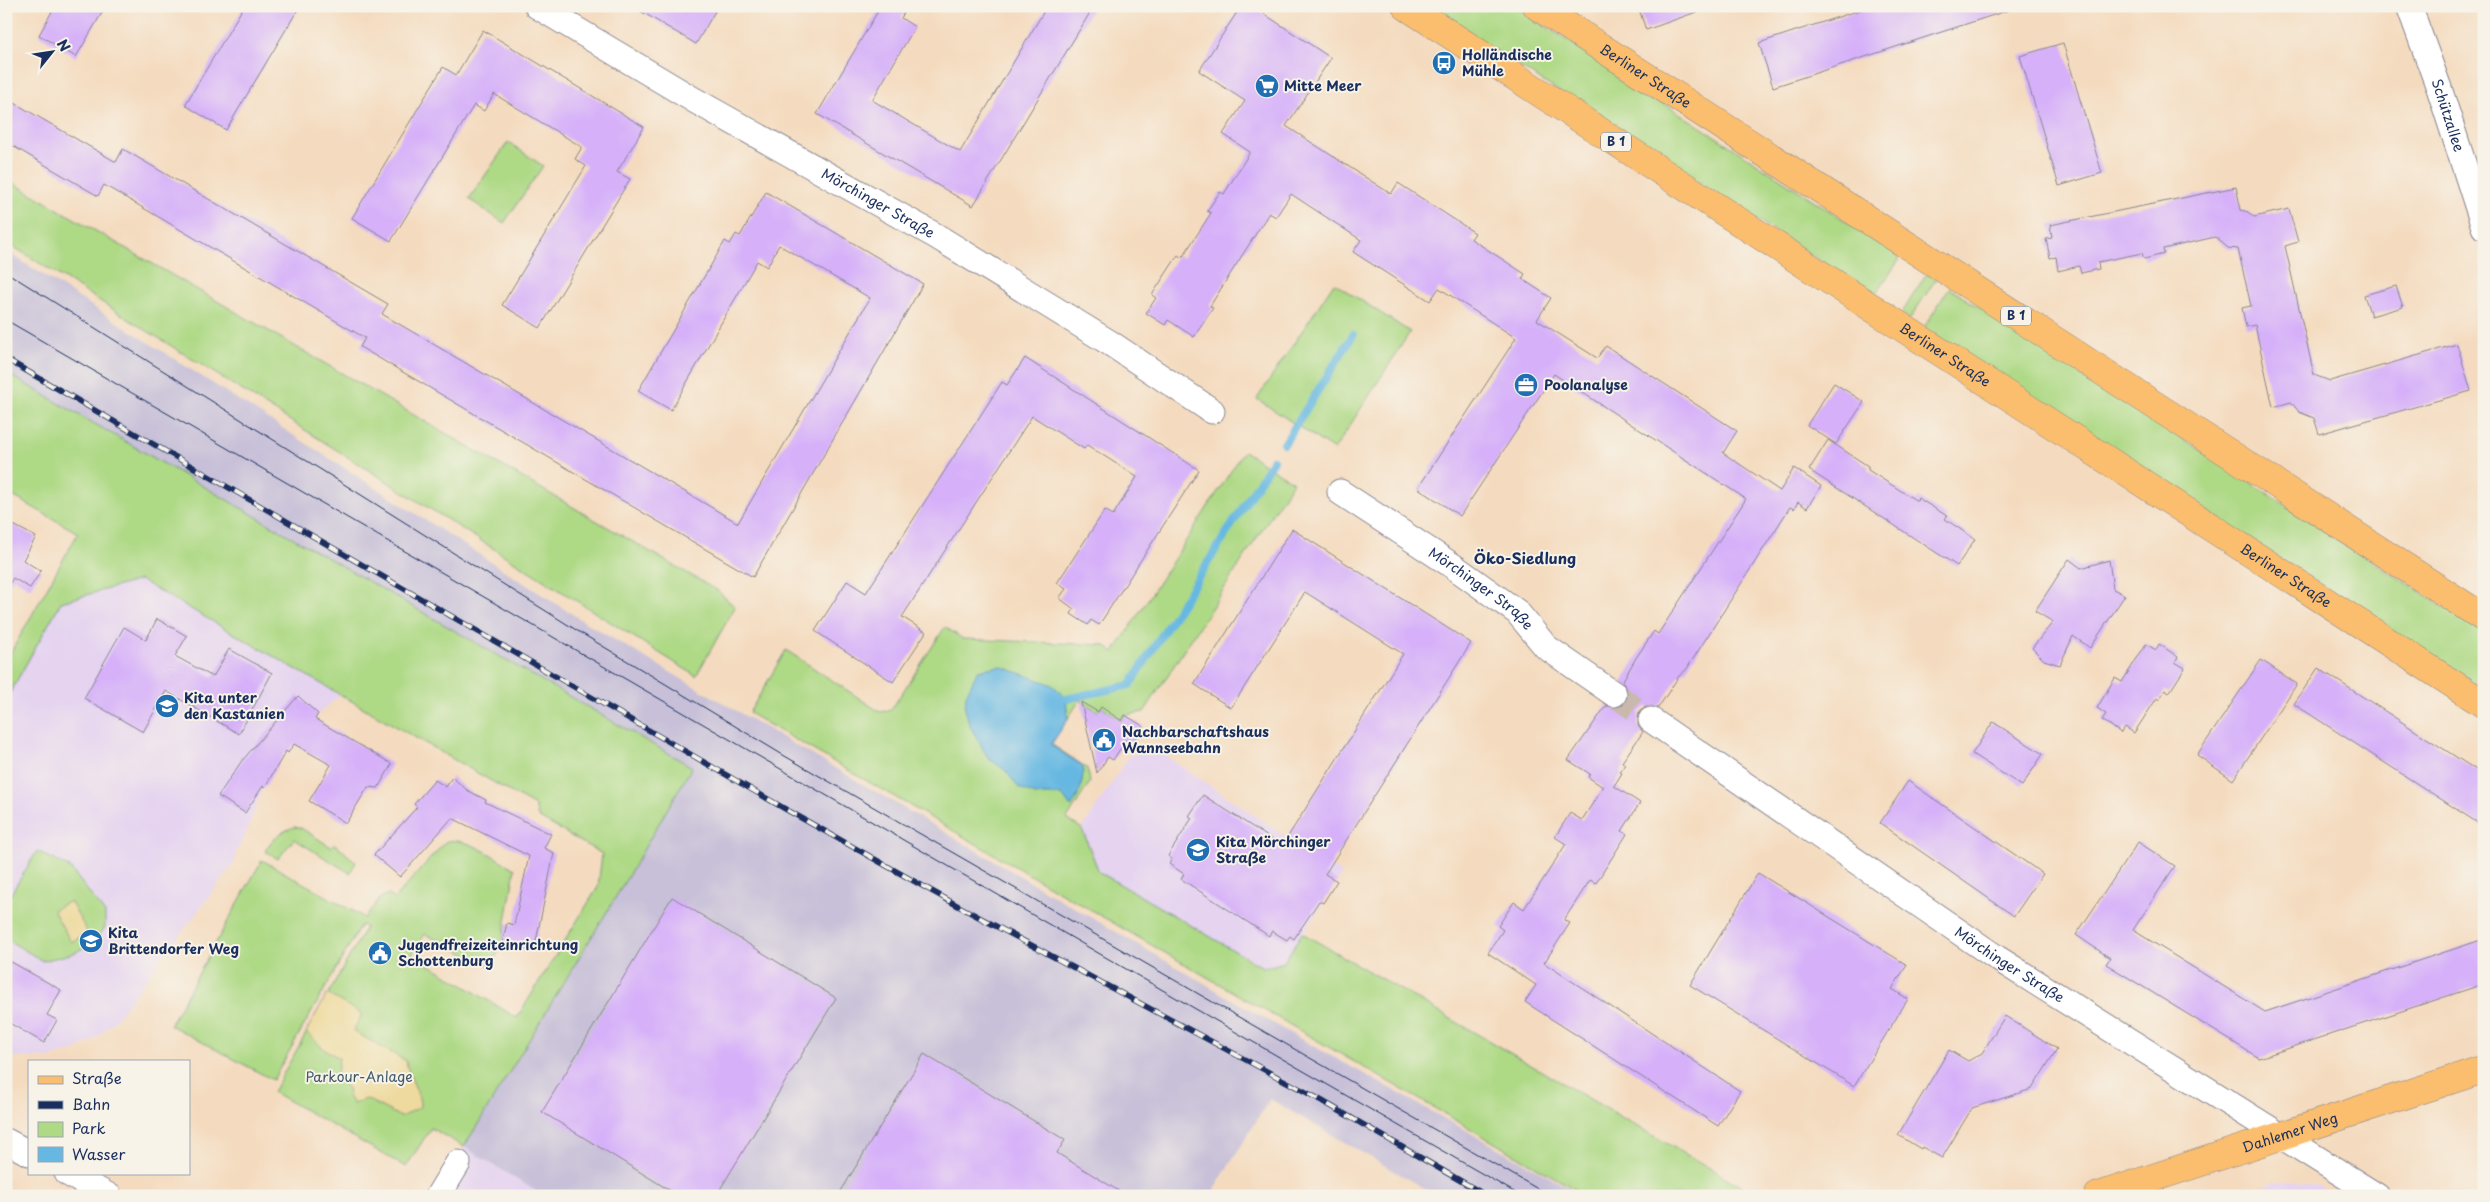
<svg xmlns="http://www.w3.org/2000/svg" width="2490" height="1202" font-family="'Playpen Sans',sans-serif">
  <style>
    .built { fill: #e5d3f0 }
    .industrial { fill: #c7c0d8 }
    .green { fill: #aed985; stroke: #648472 }
    .sand { fill: #eeda9e; stroke: #84847e }
    .water { fill: #66b8e2; stroke: #4074a0 }
    .lines { fill: none; stroke-linecap: round; stroke-linejoin: round }
    .stream { stroke: #66b8e2; stroke-width: 8 }
    .building { fill: #d6b0f9 }
    .minor-tunnel { stroke: #c9b9ac; stroke-width: 25; stroke-dasharray: 25 12; stroke-linecap: butt }
    .minor-casing { stroke: #88858e; stroke-width: 27 }
    .major-casing { stroke: #88858e; stroke-width: 29 }
    .minor { stroke: #fff; stroke-width: 25 }
    .major { stroke: #fabe6e; stroke-width: 28 }
    .tram { stroke: #1b2f5e; stroke-width: 1 }
    .rail-casing { stroke: #1b2f5e; stroke-width: 5.5 }
    .rail { stroke: #f7f3e8; stroke-width: 4; stroke-dasharray: 11; stroke-linecap: butt }
    .labels { text-anchor: middle; stroke-width: 4; stroke-linejoin: round; paint-order: stroke }
    .shield { fill: #f7f3e8; stroke: #5d6a87; stroke-width: 1 }
    .shield-label { font-size: 12px; font-weight: bold; fill: #1b2f5e }
    .poi-label { font-size: 14px; font-weight: bold; fill: #1b2f5e; stroke: #f7f3e8; text-anchor: start }
    .street-label { font-size: 14px; fill: #1b2f5e; stroke: #f7f3e8 }
    .park-label { font-size: 14px; fill: #405a68; stroke: #f7f3e8 }
    .neighbourhood-label { font-size: 15px; font-weight: bold; fill: #1b2f5e; stroke: #f7f3e8 }
  </style>
  <rect width="100%" height="100%" fill="#f7f3e8"/>
  <filter id="ink" filterUnits="userSpaceOnUse"><feTurbulence type="fractalNoise" baseFrequency=".02" numOctaves="2"/><feDisplacementMap in="SourceGraphic" scale="10" xChannelSelector="R" yChannelSelector="G"/><feConvolveMatrix kernelMatrix="1 2 1 2 8 2 1 2 1" color-interpolation-filters="sRGB"/></filter>
  <filter id="wash" filterUnits="userSpaceOnUse"><feTurbulence type="fractalNoise" baseFrequency=".0096" numOctaves="4" result="noise"/><feDisplacementMap in="SourceGraphic" scale="20" xChannelSelector="R" yChannelSelector="G"/><feGaussianBlur stdDeviation="1.12" result="paint"/><feColorMatrix in="noise" values="0 0 0 0 0 0 0 0 0 0 0 0 0 0 0 0 0 1.4 0 .05"/><feComposite in="paint" operator="in"/></filter>
  <g filter="url(#wash)">
    <rect width="100%" height="100%" fill="#f4dbbf"/>
    <g class="built">
      <path d="M 140,580 L 340,695 L 318,714 L 288,753 L 285,752 L 261,793 L 243,840 L 236,851 L 235,862 L 115,1020 L 98,1037 L 76,1050 L 47,1058 L 13,1057 L 6,1055 L 6,700 L 61,602 Z"/>
      <path d="M 1158,751 L 1342,874 L 1284,962 L 1264,968 L 1099,872 L 1082,829 L 1129,756 Z"/>
      <path d="M 464,1147 L 476,1154 L 544,1196 L 438,1196 L 458,1163 Z"/>
      <path d="M 2279,1181 L 2317,1185 L 2334,1196 L 2235,1196 Z"/>
    </g>
    <path class="industrial" d="M 6,251 L 586,623 L 1281,1028 L 1584,1196 L 1437,1196 L 1270,1099 L 1210,1196 L 544,1196 L 464,1147 L 617,895 L 691,767 L 6,373 Z"/>
    <g class="green">
      <path d="M 1426,6 L 1514,6 L 1898,255 L 1899,260 L 1877,292 L 1872,294 Z"/>
      <path d="M 508,142 L 543,166 L 504,223 L 469,199 Z"/>
      <path d="M 6,179 L 718,591 L 735,607 L 696,676 L 6,242 Z"/>
      <path d="M 1929,274 L 1936,279 L 1909,320 L 1902,313 L 1925,276 Z"/>
      <path d="M 1334,283 L 1410,332 L 1334,450 L 1257,399 Z"/>
      <path d="M 1949,288 L 2484,633 L 2484,690 L 1923,329 Z"/>
      <path d="M 6,373 L 692,767 L 617,895 L 464,1147 L 431,1128 L 406,1167 L 273,1092 L 366,927 L 361,925 L 273,1080 L 170,1025 L 262,860 L 365,918 L 380,898 L 388,894 L 394,899 L 445,842 C 464,834 498,860 515,869 L 502,944 L 491,967 L 425,934 L 412,954 L 517,1018 L 598,887 L 602,854 L 538,817 L 535,806 L 140,580 L 61,602 L 6,700 L 6,661 L 78,533 L 6,492 Z"/>
      <path d="M 1244,451 L 1293,482 L 1144,712 L 1125,715 L 1122,720 L 1101,707 L 1098,712 L 1080,700 L 1051,744 L 1087,768 L 1090,782 L 1067,819 L 1082,829 L 1099,872 L 1264,968 L 1284,962 L 1302,933 L 1758,1196 L 1587,1196 L 749,713 L 786,650 L 880,712 L 891,710 L 945,627 L 963,639 L 1104,645 L 1114,652 Z"/>
      <path d="M 294,827 L 301,828 L 331,847 L 335,844 L 356,862 L 350,873 L 294,839 L 278,859 L 265,851 C 273,838 280,832 294,827 Z"/>
      <path d="M 37,851 L 70,868 L 105,913 L 105,927 L 96,941 L 74,953 L 43,961 L 6,939 L 6,902 Z"/>
    </g>
    <g class="sand">
      <path d="M 70,901 L 88,933 L 71,942 L 53,910 Z"/>
      <path d="M 327,994 L 362,1014 L 353,1031 L 406,1061 C 408,1076 421,1094 420,1107 L 401,1117 L 366,1099 L 353,1104 L 348,1096 L 349,1090 L 337,1075 L 339,1058 L 324,1049 L 306,1032 Z"/>
    </g>
    <path class="water" d="M 1000,666 L 1053,685 L 1066,699 L 1068,719 L 1051,745 L 1083,766 C 1083,782 1081,793 1071,807 L 1062,795 L 1035,795 L 1019,788 L 1005,770 L 988,758 L 970,726 L 965,709 L 966,695 L 978,670 Z"/>
    <g class="lines">
      <g class="stream">
        <path d="M 1284,444 L 1353,335"/>
        <path d="M 1066,699 L 1130,685 L 1273,460"/>
      </g>
    </g>
    <g id="blocks">
      <g class="building">
        <path d="M 55,6 L 106,6 L 76,57 L 39,35 Z"/>
        <path d="M 244,6 L 300,6 L 226,130 L 185,105 Z"/>
        <path d="M 632,6 L 718,6 L 696,44 Z"/>
        <path d="M 881,6 L 908,6 L 901,18 L 915,27 L 872,100 L 960,152 L 1047,6 L 1094,6 L 973,206 L 817,114 Z"/>
        <path d="M 1241,6 L 1252,6 L 1331,58 L 1286,126 L 1391,194 L 1398,183 L 1475,233 L 1471,239 L 1525,274 L 1522,279 L 1551,298 L 1537,320 L 1597,358 L 1606,346 L 1737,431 L 1723,453 L 1780,491 L 1794,468 L 1821,486 L 1807,508 L 1798,502 L 1794,509 L 1790,507 L 1686,670 L 1679,676 L 1658,708 L 1645,707 L 1639,712 L 1638,726 L 1643,732 L 1622,762 L 1625,764 L 1620,772 L 1622,773 L 1614,786 L 1640,803 L 1622,831 L 1627,834 L 1596,883 L 1590,880 L 1564,920 L 1570,923 L 1544,963 L 1740,1091 L 1718,1126 L 1525,1002 L 1536,985 L 1488,953 L 1503,930 L 1498,926 L 1514,902 L 1524,909 L 1566,844 L 1555,837 L 1570,813 L 1582,820 L 1603,787 L 1588,777 L 1590,774 L 1568,760 L 1606,706 L 1620,707 L 1626,702 L 1627,688 L 1622,682 L 1636,658 L 1654,631 L 1658,634 L 1746,499 L 1554,374 L 1460,516 L 1418,488 L 1516,338 L 1439,288 L 1430,301 L 1353,252 L 1361,240 L 1291,194 L 1276,217 L 1269,213 L 1210,306 L 1213,308 L 1194,337 L 1168,320 L 1165,325 L 1146,313 L 1156,298 L 1152,295 L 1178,255 L 1182,258 L 1211,213 L 1207,211 L 1220,192 L 1224,194 L 1250,152 L 1223,134 L 1245,101 L 1199,71 Z"/>
        <path d="M 1638,6 L 1705,6 L 1705,9 L 1646,30 Z"/>
        <path d="M 1872,6 L 2008,6 L 2009,10 L 1773,87 L 1759,43 Z"/>
        <path d="M 483,30 L 644,127 L 617,172 L 630,179 L 540,328 L 502,305 L 586,166 L 575,159 L 582,147 L 494,94 L 484,111 L 474,105 L 391,241 L 352,218 L 443,67 L 456,75 Z"/>
        <path d="M 2063,43 L 2102,173 L 2059,186 L 2020,56 Z"/>
        <path d="M 6,98 L 116,162 L 123,149 L 388,304 L 382,314 L 738,523 L 870,298 L 779,245 L 767,267 L 757,261 L 671,410 L 638,391 L 725,241 L 730,244 L 736,234 L 740,236 L 766,192 L 923,284 L 753,577 L 360,347 L 365,338 L 104,185 L 98,196 L 6,142 Z"/>
        <path d="M 2236,187 L 2241,210 L 2248,212 L 2254,217 L 2289,209 L 2298,242 L 2285,246 L 2314,375 L 2330,381 L 2457,344 L 2471,391 L 2319,434 L 2314,418 L 2299,412 L 2291,402 L 2273,407 L 2255,325 L 2246,327 L 2242,308 L 2251,306 L 2238,249 L 2228,248 L 2215,237 L 2163,249 L 2164,254 L 2144,259 L 2142,253 L 2098,262 L 2099,269 L 2081,273 L 2079,266 L 2058,271 L 2056,257 L 2050,258 L 2046,239 L 2052,238 L 2050,225 Z"/>
        <path d="M 2396,286 L 2403,307 L 2371,316 L 2364,295 Z"/>
        <path d="M 1025,358 L 1199,470 L 1099,625 L 1091,620 L 1088,625 L 1071,614 L 1074,609 L 1059,598 L 1066,589 L 1057,583 L 1105,510 L 1113,515 L 1137,477 L 1087,445 L 1084,449 L 1032,416 L 902,617 L 926,632 L 893,682 L 815,631 L 847,581 L 866,593 L 1002,382 L 1007,385 Z"/>
        <path d="M 1834,383 L 1864,402 L 1836,444 L 1807,425 Z"/>
        <path d="M 1828,440 L 1868,466 L 1868,470 L 1917,501 L 1918,498 L 1947,516 L 1945,519 L 1975,539 L 1957,566 L 1809,470 Z"/>
        <path d="M 6,521 L 36,537 L 23,560 L 41,571 L 30,588 L 13,578 L 6,590 Z"/>
        <path d="M 1292,529 L 1471,643 L 1325,874 L 1337,881 L 1323,903 L 1319,901 L 1294,939 L 1290,936 L 1287,940 L 1272,931 L 1269,936 L 1181,879 L 1184,874 L 1169,864 L 1172,859 L 1168,856 L 1192,818 L 1189,816 L 1203,795 L 1282,846 L 1403,654 L 1305,592 L 1231,708 L 1194,684 Z"/>
        <path d="M 2069,559 L 2081,568 L 2109,560 L 2113,589 L 2125,595 L 2090,648 L 2073,636 L 2060,665 L 2044,660 L 2032,648 L 2053,622 L 2035,611 Z"/>
        <path d="M 157,619 L 187,636 L 175,656 L 213,677 L 229,649 L 272,673 L 239,734 L 166,691 L 143,732 L 84,698 L 124,627 L 146,640 Z"/>
        <path d="M 2146,644 L 2156,650 L 2159,644 L 2178,657 L 2175,662 L 2185,668 L 2169,693 L 2165,690 L 2159,700 L 2157,698 L 2134,733 L 2125,727 L 2121,733 L 2102,720 L 2106,714 L 2097,708 L 2115,678 L 2122,682 Z"/>
        <path d="M 2261,660 L 2297,684 L 2233,780 L 2197,755 Z"/>
        <path d="M 2318,668 L 2484,775 L 2484,827 L 2294,704 Z"/>
        <path d="M 298,696 L 318,714 L 315,719 L 392,764 L 378,788 L 368,787 L 346,823 L 309,801 L 331,765 L 294,744 L 288,753 L 286,751 L 265,787 L 263,786 L 245,813 L 218,796 L 241,762 Z"/>
        <path d="M 1081,702 L 1098,712 L 1101,707 L 1122,721 L 1125,715 L 1143,726 L 1132,744 L 1126,740 L 1113,760 L 1108,757 L 1097,773 Z"/>
        <path d="M 1993,722 L 2043,754 L 2022,786 L 1972,754 Z"/>
        <path d="M 452,777 L 467,790 L 486,800 L 485,802 L 551,834 L 544,848 L 554,853 L 534,951 L 502,944 L 507,923 L 514,925 L 529,856 L 452,818 L 400,877 L 374,855 L 417,807 L 414,804 L 435,780 L 446,787 Z"/>
        <path d="M 1908,781 L 2043,874 L 2014,916 L 1880,823 Z"/>
        <path d="M 2138,842 L 2175,866 L 2133,930 L 2265,1012 L 2484,939 L 2484,984 L 2259,1058 L 2106,964 L 2110,958 L 2076,935 Z"/>
        <path d="M 1758,873 L 1907,965 L 1892,989 L 1908,999 L 1854,1086 L 1690,985 Z"/>
        <path d="M 672,897 L 836,998 L 716,1196 L 679,1196 L 542,1112 Z"/>
        <path d="M 6,959 L 61,990 L 47,1015 L 57,1020 L 44,1043 L 6,1021 Z"/>
        <path d="M 2005,1016 L 2057,1049 L 2032,1089 L 1972,1108 L 1942,1158 L 1922,1147 L 1921,1149 L 1898,1135 L 1949,1050 L 1968,1061 L 1982,1053 Z"/>
        <path d="M 924,1054 L 1065,1140 L 1057,1153 L 1127,1196 L 838,1196 Z"/>
      </g>
    </g>
  </g>
  <g filter="url(#ink)">
    <use href="#blocks" fill-opacity="0" stroke="#88858e" stroke-width="1"/>
    <g class="lines">
      <path class="minor-tunnel" d="M 1614,694 L 1651,720"/>
      <g class="minor-casing">
        <g id="minor">
          <path id="s1" d="M 537,6 L 694,100 L 936,236 L 1110,343 L 1212,411"/>
          <path id="s2" d="M 2409,6 L 2439,88 L 2484,227"/>
          <path id="s3" d="M 1340,492 L 1453,566 L 1517,612 L 1546,647 L 1614,694"/>
          <path id="s4" d="M 1651,720 L 1997,958 L 2377,1196"/>
          <path d="M 6,1141 L 29,1153"/>
          <path d="M 67,1173 L 109,1196"/>
          <path d="M 438,1196 L 458,1163"/>
        </g>
      </g>
      <g class="major-casing">
        <g id="major">
          <path id="s5" d="M 1406,6 L 2484,704"/>
          <path id="s6" d="M 1537,6 L 2484,618"/>
          <path id="s7" d="M 2098,1196 L 2484,1069"/>
        </g>
      </g>
      <use href="#minor" class="minor"/>
      <use href="#major" class="major"/>
      <g class="tram">
        <path d="M 6,272 L 581,633 L 783,755 L 1550,1196"/>
        <path d="M 6,320 L 1100,954 L 1521,1196"/>
      </g>
      <g class="rail-casing">
        <path id="rail" d="M 6,359 L 787,810 L 962,908 L 1317,1098 L 1487,1196"/>
      </g>
      <use href="#rail" class="rail"/>
    </g>
  </g>
  <defs>
    <g id="bus-disc" transform="scale(1.25)"><circle r="9.5" fill="#1f6fb2" stroke="#f7f3e8"/><path d="M-5-6H5V4H4V6H2V4H-2V6H-4V4H-5ZM-3.5-4V0h7V-4ZM-3.5 1.2v1.5H-2V1.2ZM2 1.2v1.5H3.5V1.2Z" fill="#fff"/></g>
    <g id="supermarket-disc" transform="scale(1.25)"><circle r="9.5" fill="#1f6fb2" stroke="#f7f3e8"/><path d="M-6-5.5h2.5l.6 2H6L4.5 2H-2.5L-4.4-4H-6ZM-1.5 3.2a1.3 1.3 0 1 0 .1 0ZM3 3.2a1.3 1.3 0 1 0 .1 0Z" fill="#fff"/></g>
    <g id="office-disc" transform="scale(1.25)"><circle r="9.5" fill="#1f6fb2" stroke="#f7f3e8"/><path d="M-6-3h4V-5.5h4V-3h4V5H-6ZM-1-4.5V-3h2v-1.5ZM-6 0V1H6V0Z" fill="#fff"/></g>
    <g id="school-disc" transform="scale(1.25)"><circle r="9.5" fill="#1f6fb2" stroke="#f7f3e8"/><path d="M0-5L7-2L0 1L-7-2ZM-4 1L0 2.5L4 1V4Q0 6-4 4Z" fill="#fff"/></g>
    <g id="civic-disc" transform="scale(1.25)"><circle r="9.5" fill="#1f6fb2" stroke="#f7f3e8"/><path d="M-.6-6.5H3V-4.5H.6V-3L4-1V1h2V6H-6V1h2V-1L-.6-3ZM-1.2 2.5V6h2.4V2.5Z" fill="#fff"/></g>
  </defs>
  <g fill-rule="evenodd">
    <use href="#bus-disc" x="1444" y="63"/>
    <use href="#supermarket-disc" x="1267" y="86"/>
    <use href="#office-disc" x="1526" y="385"/>
    <use href="#school-disc" x="167" y="706"/>
    <use href="#civic-disc" x="1104" y="740"/>
    <use href="#school-disc" x="1198" y="850"/>
    <use href="#school-disc" x="91" y="941"/>
    <use href="#civic-disc" x="380" y="953"/>
  </g>
  <g class="labels">
    <g class="shield">
      <rect x="1601" y="132.5" width="30" height="19" rx="4"/>
      <rect x="2001" y="306.5" width="30" height="19" rx="4"/>
    </g>
    <g class="shield-label">
      <text x="1616" y="146">B 1</text>
      <text x="2016" y="320">B 1</text>
    </g>
    <g class="poi-label">
      <text x="1462" y="60">Holländische<tspan x="1462" dy="16">Mühle</tspan></text>
      <text x="1284" y="91">Mitte Meer</text>
      <text x="1544" y="390">Poolanalyse</text>
      <text x="184" y="703">Kita unter<tspan x="184" dy="16">den Kastanien</tspan></text>
      <text x="1122" y="737">Nachbarschaftshaus<tspan x="1122" dy="16">Wannseebahn</tspan></text>
      <text x="1216" y="847">Kita Mörchinger<tspan x="1216" dy="16">Straße</tspan></text>
      <text x="108" y="938">Kita<tspan x="108" dy="16">Brittendorfer Weg</tspan></text>
      <text x="398" y="950">Jugendfreizeiteinrichtung<tspan x="398" dy="16">Schottenburg</tspan></text>
    </g>
    <g class="street-label">
      <text dy="5" stroke="none"><textPath href="#s6" startOffset="129">Berliner Straße</textPath></text>
      <text dy="5" stroke="none"><textPath href="#s2" startOffset="116">Schützallee</textPath></text>
      <text dy="5" stroke="none"><textPath href="#s1" startOffset="394">Mörchinger Straße</textPath></text>
      <text dy="5" stroke="none"><textPath href="#s5" startOffset="642">Berliner Straße</textPath></text>
      <text dy="5" stroke="none"><textPath href="#s5" startOffset="1048">Berliner Straße</textPath></text>
      <text dy="5" stroke="none"><textPath href="#s3" startOffset="171">Mörchinger Straße</textPath></text>
      <text dy="5" stroke="none"><textPath href="#s4" startOffset="434">Mörchinger Straße</textPath></text>
      <text dy="5" stroke="none"><textPath href="#s7" startOffset="202">Dahlemer Weg</textPath></text>
    </g>
    <g class="park-label">
      <text x="359" y="1082">Parkour-Anlage</text>
    </g>
    <g class="neighbourhood-label">
      <text x="1525" y="564">Öko-Siedlung</text>
    </g>
  </g>
  <rect width="2490" height="1202" fill="none" stroke="#f7f3e8" stroke-width="25"/>
  <rect x="28" y="1060" width="162" height="115" fill="#f7f3e8" stroke="#9fa5b1"/>
  <rect x="38" y="1076" width="25" height="8" fill="#fabe6e" stroke="#9fa5b1"/>
  <text x="72" y="1084" font-size="15" fill="#1b2f5e">Straße</text>
  <rect x="38" y="1101" width="25" height="8" fill="#1b2f5e" stroke="#9fa5b1"/>
  <text x="72" y="1110" font-size="15" fill="#1b2f5e">Bahn</text>
  <rect x="38" y="1122" width="25" height="15" fill="#aed985" stroke="#9fa5b1"/>
  <text x="72" y="1134" font-size="15" fill="#1b2f5e">Park</text>
  <rect x="38" y="1147" width="25" height="15" fill="#66b8e2" stroke="#9fa5b1"/>
  <text x="72" y="1160" font-size="15" fill="#1b2f5e">Wasser</text>
  <g transform="translate(52 52) rotate(60)" stroke="#f7f3e8" stroke-width="4" paint-order="stroke">
  <path d="M0-4L9 19L0 12L-9 19Z" fill="#1b2f5e"/>
  <text y="-8" font-size="14" font-weight="bold" text-anchor="middle" fill="#1b2f5e">N</text>
  </g>
</svg>
